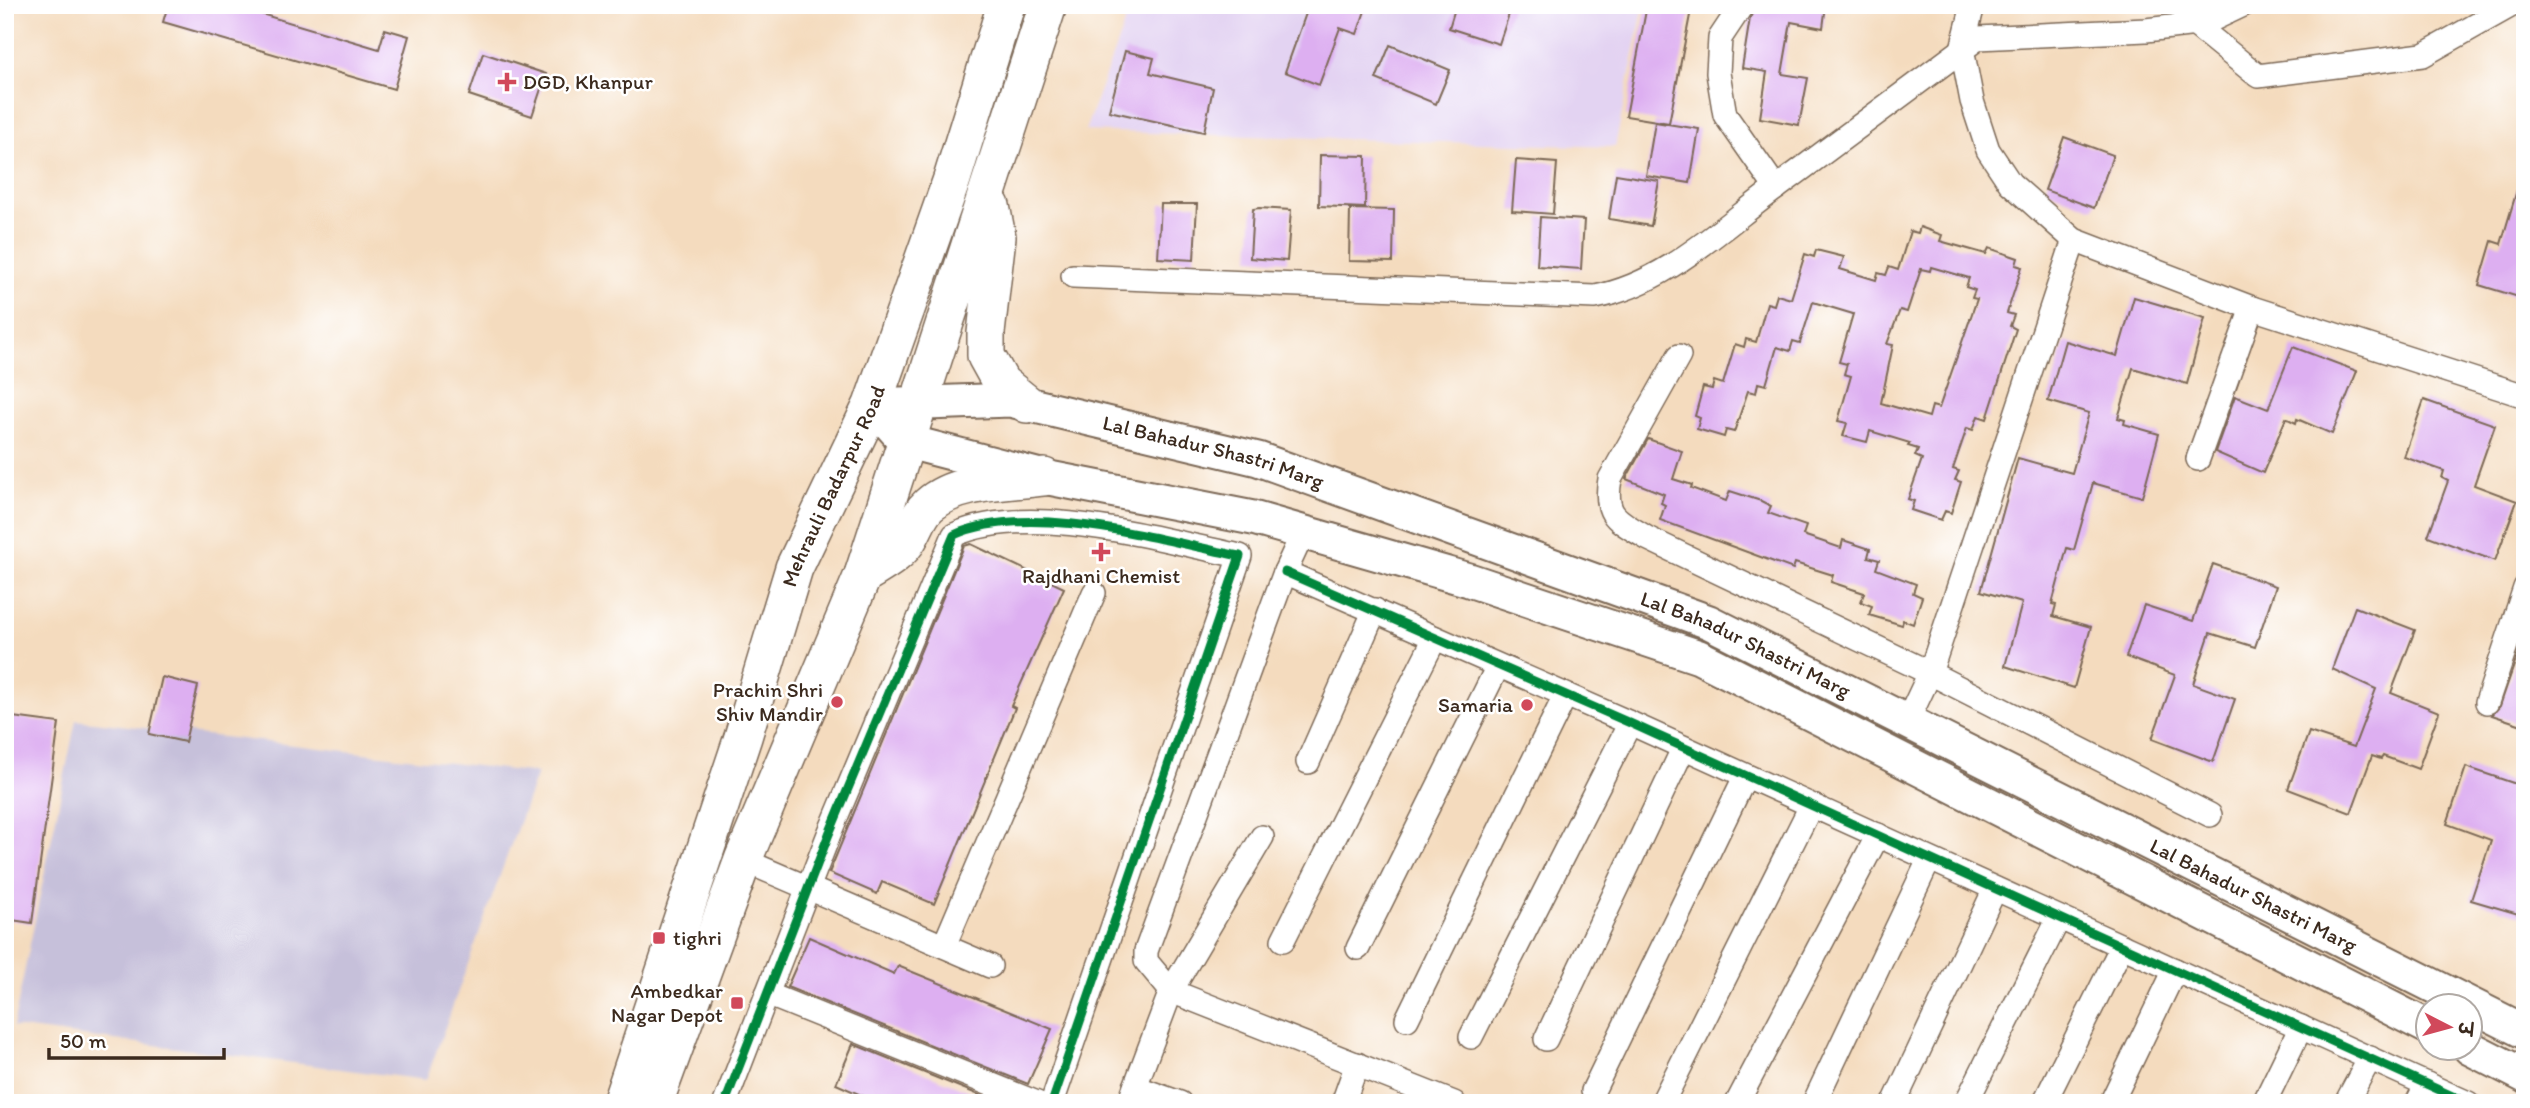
<svg xmlns="http://www.w3.org/2000/svg" width="2530" height="1108" font-family="Itim,'Playpen Sans Deva',sans-serif">
  <style>
    .built { fill: #e3d3f2 }
    .industrial { fill: #c6c0da }
    .building { fill: #ddaff1; fill-rule: evenodd }
    .lines { fill: none; stroke-linecap: round; stroke-linejoin: round }
    .minor-casing { stroke: #7c6856; stroke-width: 26 }
    .secondary-casing { stroke: #7c6856; stroke-width: 37 }
    .primary-casing { stroke: #7c6856; stroke-width: 40 }
    .minor { stroke: #fff; stroke-width: 23 }
    .secondary { stroke: #fff; stroke-width: 33 }
    .primary { stroke: #fff; stroke-width: 37 }
    .cycleway-casing { stroke: #fff; stroke-width: 13 }
    .cycleway { stroke: #00873e; stroke-width: 9 }
    .poi-dot { fill: #d1495b; stroke: #fff; stroke-width: 2.5 }
    .labels { text-anchor: middle; stroke-width: 5; stroke-linejoin: round; paint-order: stroke }
    .poi-label { font-size: 21px; fill: #3b2a1e; stroke: #fff; text-anchor: end }
    .street-label { font-size: 21px; fill: #3b2a1e; stroke: #fff }
  </style>
  <rect width="100%" height="100%" fill="#fff"/>
  <filter id="ink" filterUnits="userSpaceOnUse"><feTurbulence type="fractalNoise" baseFrequency=".0143" numOctaves="2"/><feDisplacementMap in="SourceGraphic" scale="14" xChannelSelector="R" yChannelSelector="G"/><feConvolveMatrix kernelMatrix="1 2 1 2 8 2 1 2 1" color-interpolation-filters="sRGB"/></filter>
  <filter id="wash" filterUnits="userSpaceOnUse"><feTurbulence type="fractalNoise" baseFrequency=".00686" numOctaves="4" result="noise"/><feDisplacementMap in="SourceGraphic" scale="28" xChannelSelector="R" yChannelSelector="G"/><feGaussianBlur stdDeviation="1.57" result="paint"/><feColorMatrix in="noise" values="0 0 0 0 0 0 0 0 0 0 0 0 0 0 0 0 0 1.4 0 .05"/><feComposite in="paint" operator="in"/></filter>
  <g filter="url(#wash)">
    <rect width="100%" height="100%" fill="#f4dbbe"/>
    <path class="built" d="M 1131,5 L 1644,5 L 1615,147 L 1085,131 Z"/>
    <path class="industrial" d="M 76,720 L 537,773 L 426,1080 L 13,1027 Z"/>
    <g id="blocks">
      <g class="building">
        <path d="M 168,5 L 231,5 L 379,49 L 385,29 L 409,36 L 394,89 L 163,22 Z"/>
        <path d="M 1309,5 L 1367,5 L 1357,34 L 1340,28 L 1319,85 L 1285,72 Z"/>
        <path d="M 1456,5 L 1512,5 L 1499,44 L 1449,28 Z"/>
        <path d="M 1647,5 L 1691,10 L 1669,123 L 1626,116 Z"/>
        <path d="M 1756,5 L 1826,5 L 1823,28 L 1791,22 L 1782,74 L 1808,78 L 1799,125 L 1760,118 L 1767,72 L 1742,68 L 1750,18 Z"/>
        <path d="M 1390,45 L 1450,70 L 1436,104 L 1376,79 Z"/>
        <path d="M 1125,51 L 1154,58 L 1150,73 L 1213,88 L 1204,132 L 1109,111 Z"/>
        <path d="M 483,53 L 546,74 L 532,116 L 469,95 Z"/>
        <path d="M 1655,122 L 1699,129 L 1690,183 L 1646,176 Z"/>
        <path d="M 2064,137 L 2113,155 L 2094,208 L 2045,190 Z"/>
        <path d="M 1320,155 L 1366,156 L 1365,208 L 1319,206 Z"/>
        <path d="M 1516,160 L 1557,163 L 1553,214 L 1512,211 Z"/>
        <path d="M 1616,174 L 1659,181 L 1651,226 L 1609,219 Z"/>
        <path d="M 2520,180 L 2525,181 L 2525,299 L 2479,285 L 2492,241 L 2501,244 Z"/>
        <path d="M 1161,204 L 1197,204 L 1194,260 L 1158,258 Z"/>
        <path d="M 1259,208 L 1291,210 L 1287,261 L 1250,258 L 1253,209 Z"/>
        <path d="M 1350,209 L 1394,210 L 1393,262 L 1349,261 Z"/>
        <path d="M 1540,217 L 1584,220 L 1581,269 L 1537,266 Z"/>
        <path d="M 1920,227 L 1942,235 L 1940,241 L 1986,254 L 1989,248 L 2018,258 L 2016,265 L 2022,267 L 2007,313 L 2014,315 L 2010,326 L 2016,329 L 1987,419 L 1978,416 L 1973,430 L 1967,428 L 1953,469 L 1959,471 L 1955,480 L 1961,482 L 1951,513 L 1945,511 L 1941,520 L 1911,510 L 1914,501 L 1908,499 L 1922,459 L 1915,456 L 1918,449 L 1908,446 L 1910,443 L 1870,431 L 1867,442 L 1843,436 L 1847,423 L 1838,421 L 1851,376 L 1844,374 L 1847,364 L 1839,362 L 1853,314 L 1813,302 L 1800,343 L 1793,341 L 1790,351 L 1777,347 L 1766,385 L 1758,383 L 1756,393 L 1748,391 L 1734,432 L 1726,430 L 1724,437 L 1697,429 L 1700,418 L 1695,416 L 1703,387 L 1712,389 L 1714,381 L 1723,384 L 1735,344 L 1744,347 L 1746,339 L 1756,342 L 1767,303 L 1774,305 L 1777,295 L 1791,299 L 1805,254 L 1814,257 L 1816,250 L 1844,257 L 1840,269 L 1876,280 L 1878,273 L 1886,275 L 1889,267 L 1898,270 L 1910,231 L 1918,233 ZM 1931,267 L 1969,278 L 1966,287 L 1975,290 L 1972,298 L 1977,299 L 1939,408 L 1932,406 L 1929,417 L 1881,403 L 1893,345 L 1887,344 L 1900,310 L 1907,312 L 1921,269 L 1930,271 Z"/>
        <path d="M 2134,297 L 2205,318 L 2187,384 L 2133,368 L 2118,418 L 2125,420 L 2124,424 L 2159,434 L 2142,497 L 2093,483 L 2074,550 L 2067,548 L 2052,604 L 2056,605 L 2053,616 L 2091,627 L 2074,688 L 2005,666 L 2022,603 L 1981,591 L 2018,458 L 2072,473 L 2089,413 L 2048,401 L 2065,341 L 2117,356 Z"/>
        <path d="M 2293,347 L 2357,371 L 2332,434 L 2297,419 L 2296,423 L 2286,418 L 2263,473 L 2215,452 L 2235,396 L 2268,409 Z"/>
        <path d="M 2424,400 L 2495,425 L 2474,485 L 2517,501 L 2495,561 L 2428,536 L 2448,481 L 2442,478 L 2444,471 L 2404,457 Z"/>
        <path d="M 1648,439 L 1682,451 L 1673,479 L 1692,485 L 1691,488 L 1726,501 L 1730,491 L 1761,501 L 1771,506 L 1768,513 L 1806,526 L 1803,535 L 1841,548 L 1843,540 L 1870,549 L 1868,557 L 1879,560 L 1876,569 L 1916,584 L 1913,593 L 1922,597 L 1913,624 L 1903,620 L 1902,625 L 1869,615 L 1872,606 L 1861,602 L 1864,593 L 1831,582 L 1833,575 L 1795,563 L 1793,569 L 1660,520 L 1665,505 L 1661,503 L 1664,494 L 1626,479 Z"/>
        <path d="M 971,544 L 1064,588 L 1011,706 L 1015,708 L 934,904 L 882,882 L 877,894 L 829,873 L 964,546 Z"/>
        <path d="M 2213,564 L 2276,586 L 2255,647 L 2210,633 L 2193,684 L 2235,699 L 2213,762 L 2152,739 L 2175,675 L 2126,657 L 2144,605 L 2193,621 Z"/>
        <path d="M 2355,607 L 2415,630 L 2391,693 L 2439,712 L 2418,769 L 2383,756 L 2381,759 L 2372,756 L 2351,813 L 2288,789 L 2309,732 L 2354,747 L 2376,689 L 2332,669 Z"/>
        <path d="M 2525,633 L 2525,726 L 2492,715 L 2500,706 Z"/>
        <path d="M 162,677 L 198,686 L 185,742 L 149,734 Z"/>
        <path d="M 5,716 L 59,723 L 32,923 L 5,919 Z"/>
        <path d="M 2466,767 L 2525,787 L 2525,916 L 2471,900 L 2491,840 L 2447,824 Z"/>
        <path d="M 809,937 L 894,974 L 898,966 L 1052,1029 L 1028,1084 L 787,987 Z"/>
        <path d="M 853,1044 L 999,1103 L 866,1103 L 868,1098 L 836,1084 Z"/>
      </g>
    </g>
  </g>
  <g filter="url(#ink)">
    <use href="#blocks" fill-opacity="0" stroke="#7c6856" stroke-width="2"/>
    <g class="lines">
      <g class="minor-casing">
        <g id="minor">
          <path d="M 1973,5 L 1962,49 L 1972,101 L 1988,150 L 2010,183 L 2074,240 L 2252,308 L 2525,396"/>
          <path d="M 2194,24 L 2258,76 L 2423,55 L 2512,5"/>
          <path d="M 1776,188 L 1978,38 L 2146,30 L 2205,23 L 2243,5"/>
          <path d="M 1073,276 L 1595,297 C 1665,284 1720,229 1776,188 L 1725,115 L 1718,73 L 1720,38 L 1742,5"/>
          <path d="M 1679,356 L 1610,479 C 1603,517 1618,520 1647,538 L 1930,673 L 2210,815"/>
          <path d="M 2198,459 L 2252,308"/>
          <path d="M 1303,533 L 1285,572 L 1146,951 L 1146,961 L 1171,991 L 1454,1103"/>
          <path d="M 1285,572 L 1630,723 L 2468,1103"/>
          <path d="M 2487,702 L 2525,588"/>
          <path d="M 1907,722 L 1930,673 L 2074,240"/>
          <path d="M 1308,762 L 1375,610"/>
          <path d="M 743,860 L 990,966"/>
          <path d="M 1283,940 L 1435,638"/>
          <path d="M 944,946 L 1094,593"/>
          <path d="M 1358,948 L 1498,666"/>
          <path d="M 767,994 L 1037,1103"/>
          <path d="M 1407,1019 L 1565,696"/>
          <path d="M 1471,1037 L 1630,723"/>
          <path d="M 1546,1039 L 1683,749"/>
          <path d="M 1135,1087 L 1180,1103"/>
          <path d="M 1593,1091 L 1745,777"/>
          <path d="M 725,1103 L 829,834 L 954,535 C 1030,501 1160,540 1240,556 L 1052,1103"/>
          <path d="M 1129,1103 L 1171,991 L 1262,837"/>
          <path d="M 1343,1103 L 1357,1064"/>
          <path d="M 1662,1103 L 1811,806"/>
          <path d="M 1737,1103 L 1878,835"/>
          <path d="M 1814,1103 L 1929,860"/>
          <path d="M 1894,1103 L 1995,889"/>
          <path d="M 1966,1103 L 2059,918"/>
          <path d="M 2044,1103 L 2122,946"/>
          <path d="M 2111,1103 L 2175,970"/>
          <path d="M 2264,1103 L 2301,1027"/>
          <path d="M 2346,1103 L 2370,1058"/>
          <path d="M 2417,1103 L 2427,1084"/>
        </g>
      </g>
      <g class="secondary-casing">
        <g id="secondary">
          <path id="s1" d="M 872,405 L 1010,400 L 1258,459 L 1709,622 L 2525,1032"/>
          <path d="M 888,422 L 905,441 L 1044,477 L 1253,518 L 1469,580 L 1699,657 L 2428,1027"/>
          <path d="M 2470,1048 L 2525,1076"/>
        </g>
      </g>
      <g class="primary-casing">
        <g id="primary">
          <path d="M 991,206 L 997,237 L 986,333 L 986,356 L 1001,383 L 1027,404"/>
          <path d="M 863,575 C 879,565 900,555 909,538 C 916,526 919,514 929,505 C 957,480 1008,482 1044,477"/>
          <path id="s2" d="M 621,1103 L 743,737 L 794,568 L 872,405 L 952,179 L 1006,5"/>
          <path d="M 654,1103 L 743,860 L 863,575 L 1048,5"/>
        </g>
      </g>
      <use href="#minor" class="minor"/>
      <use href="#secondary" class="secondary"/>
      <use href="#primary" class="primary"/>
      <g class="cycleway-casing">
        <g id="cycleway">
          <path d="M 1285,572 L 1630,723 L 2468,1103"/>
          <path d="M 725,1103 L 829,834 L 954,535 C 1030,501 1160,540 1240,556 L 1052,1103"/>
        </g>
      </g>
      <use href="#cycleway" class="cycleway"/>
    </g>
  </g>
  <g class="poi-dot">
    <path d="M503.5 71.5h7v7h7v7h-7v7h-7v-7h-7v-7h7z"/>
    <path d="M1097.5 541.5h7v7h7v7h-7v7h-7v-7h-7v-7h7z"/>
    <circle cx="837" cy="702" r="7"/>
    <circle cx="1527" cy="705" r="7"/>
    <rect x="652" y="931" width="14" height="14" rx="3.5"/>
    <rect x="730" y="996" width="14" height="14" rx="3.5"/>
  </g>
  <g class="labels">
    <g class="poi-label">
      <text x="523" y="89" text-anchor="start">DGD, Khanpur</text>
      <text x="1101" y="583" text-anchor="middle">Rajdhani Chemist</text>
      <text x="823" y="697">Prachin Shri<tspan x="823" dy="24">Shiv Mandir</tspan></text>
      <text x="1513" y="712">Samaria</text>
      <text x="673" y="945" text-anchor="start">tighri</text>
      <text x="723" y="998">Ambedkar<tspan x="723" dy="24">Nagar Depot</tspan></text>
    </g>
    <g class="street-label">
      <text dy="7" stroke="none"><textPath href="#s1" startOffset="348">Lal Bahadur Shastri Marg</textPath></text>
      <text dy="7" stroke="none"><textPath href="#s2" startOffset="653">Mehrauli Badarpur Road</textPath></text>
      <text dy="7" stroke="none"><textPath href="#s1" startOffset="915">Lal Bahadur Shastri Marg</textPath></text>
      <text dy="7" stroke="none"><textPath href="#s1" startOffset="1482">Lal Bahadur Shastri Marg</textPath></text>
    </g>
  </g>
  <rect width="2530" height="1108" fill="none" stroke="#fff" stroke-width="28"/>
  <g transform="translate(2449 1027) rotate(96)"><circle r="33" fill="#ffffff" stroke="#b1aaa5" stroke-width="2"/>
  <path d="M0-5L12 26L0 18L-12 26Z" fill="#d1495b"/>
  <text y="-10" font-size="19" font-weight="bold" text-anchor="middle" fill="#3b2a1e">उ</text>
  </g>
  <path d="M49 1048v10h175v-10" fill="none" stroke="#3b2a1e" stroke-width="3.5"/>
  <text x="60" y="1048" font-size="21" fill="#3b2a1e" stroke="#ffffff" stroke-width="5" paint-order="stroke">50 m</text>
</svg>
